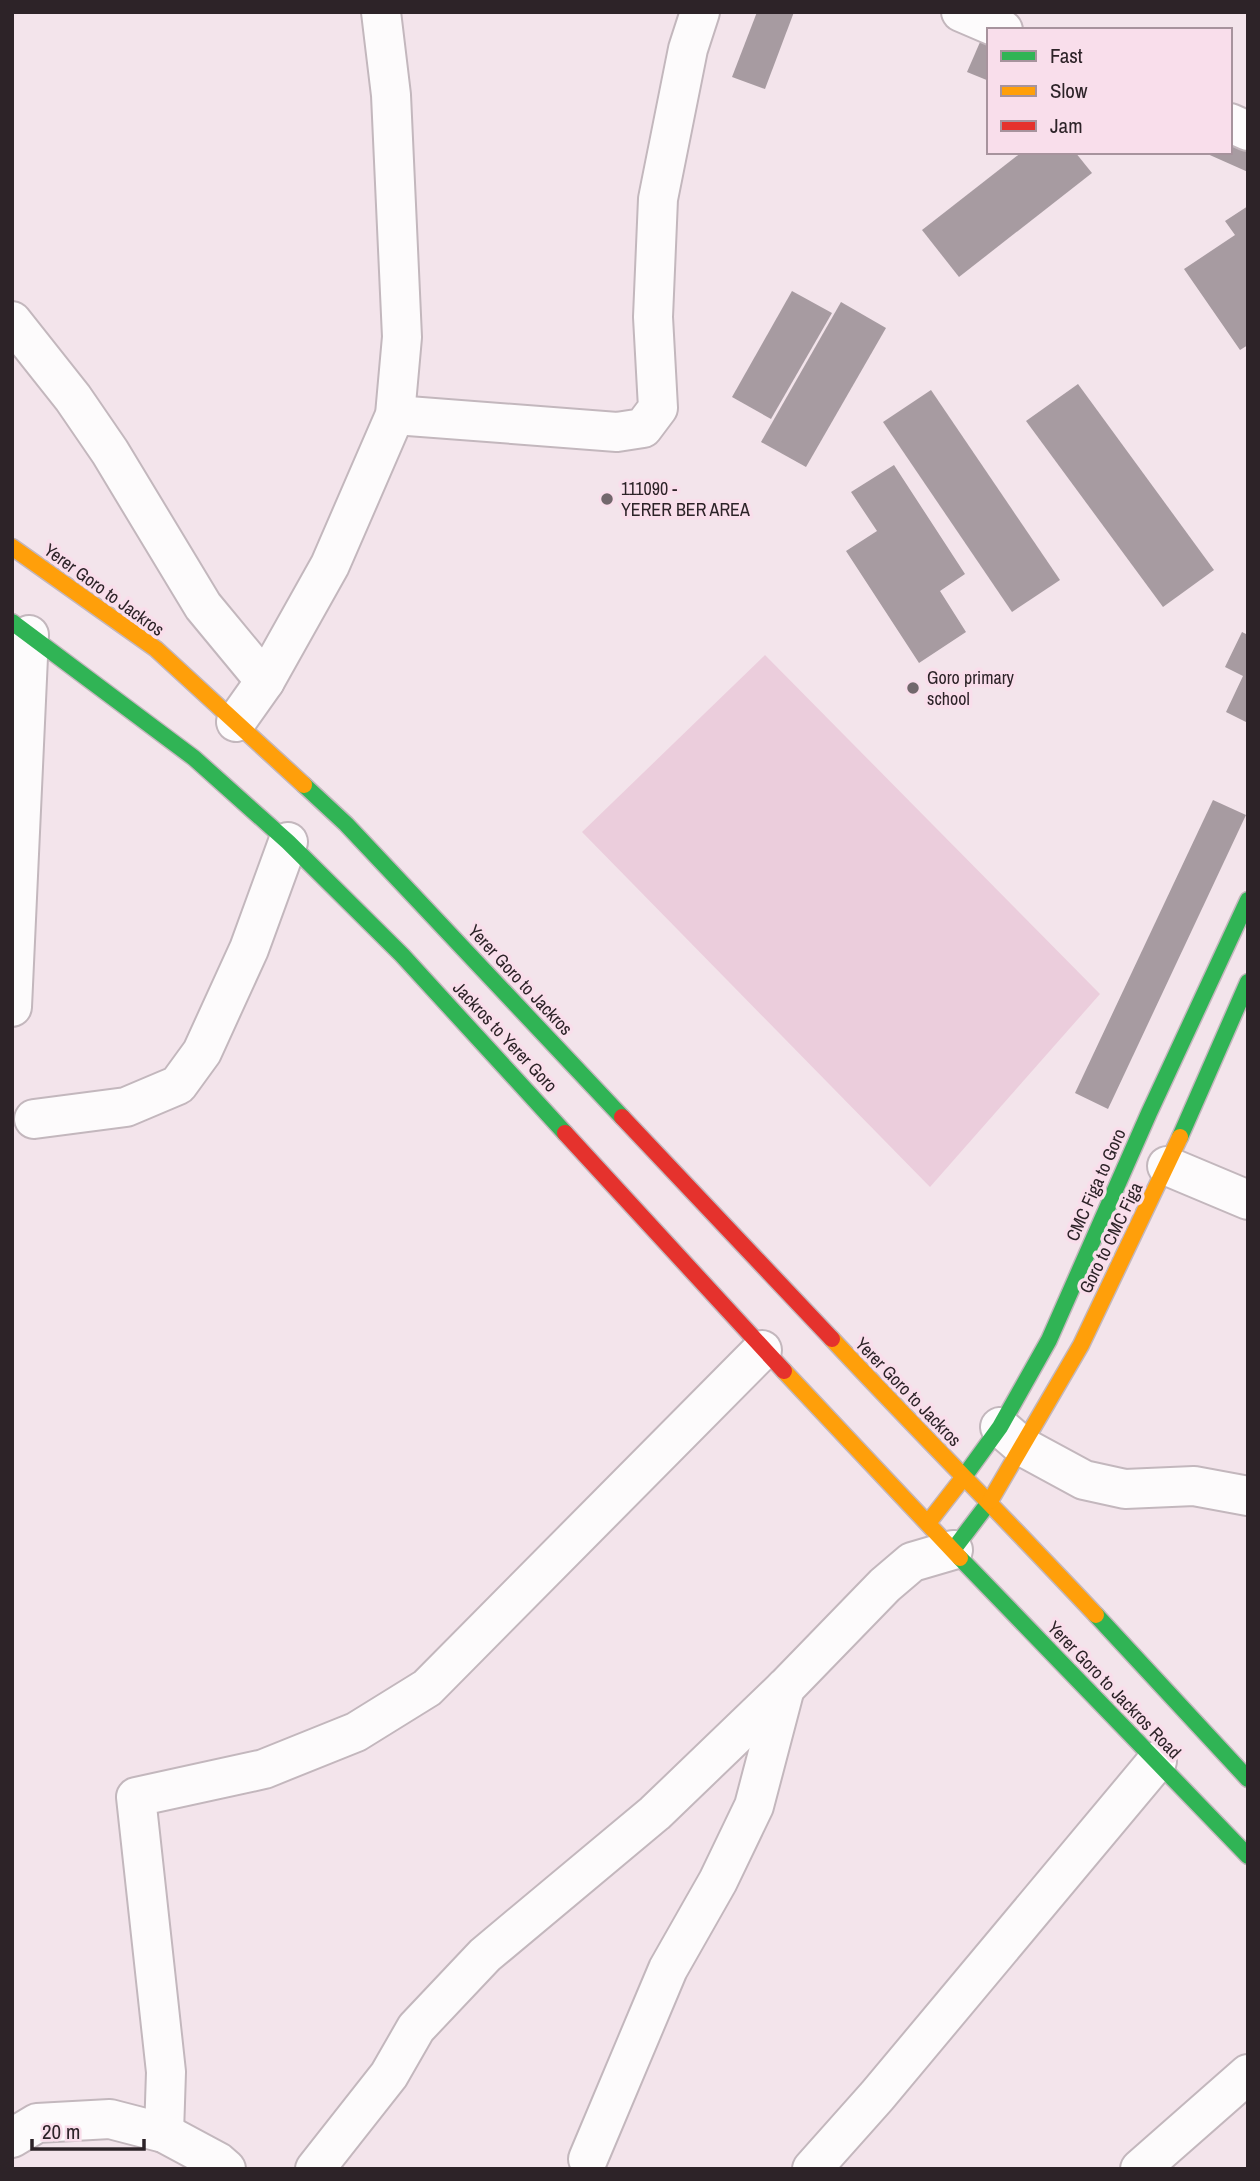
<svg xmlns="http://www.w3.org/2000/svg" width="1260" height="2181" font-family="'Archivo Narrow',sans-serif">
  <style>
    .green { fill: #ebcddc }
    .building { fill: #a79ba1 }
    .lines { fill: none; stroke-linecap: round; stroke-linejoin: round }
    .street-casing { stroke: #c3b7bd; stroke-width: 42 }
    .fast-casing { stroke: #c3b7bd; stroke-width: 19 }
    .slow-casing { stroke: #c3b7bd; stroke-width: 19 }
    .jam-casing { stroke: #c3b7bd; stroke-width: 19 }
    .street { stroke: #fdfbfc; stroke-width: 38 }
    .fast { stroke: #30b455; stroke-width: 16 }
    .slow { stroke: #ff9f0a; stroke-width: 16 }
    .jam { stroke: #e5322d; stroke-width: 16 }
    .poi-dot { fill: #72676c; stroke: #f9deeb; stroke-width: 2.5 }
    .labels { text-anchor: middle; stroke-width: 7; stroke-linejoin: round; paint-order: stroke }
    .poi-label { font-size: 18px; fill: #2d2328; stroke: #f9deeb; text-anchor: start }
    .street-label { font-size: 18px; fill: #2d2328; stroke: #f9deeb }
  </style>
  <rect width="100%" height="100%" fill="#f3e4eb"/>
  <path class="green" d="M 765,655 L 1100,994 L 930,1187 L 582,832 Z"/>
  <g class="building">
    <path d="M 757,12 L 794,12 L 765,89 L 732,77 Z"/>
    <path d="M 984,33 L 989,35 L 989,81 L 967,72 Z"/>
    <path d="M 1230,137 L 1248,144 L 1248,172 L 1203,152 L 1230,152 Z"/>
    <path d="M 1022,152 L 1075,152 L 1092,173 L 959,277 L 922,230 Z"/>
    <path d="M 1248,206 L 1248,345 L 1240,350 L 1184,269 L 1235,235 L 1225,221 Z"/>
    <path d="M 792,291 L 832,313 L 771,419 L 732,397 Z"/>
    <path d="M 841,302 L 886,328 L 806,467 L 761,442 Z"/>
    <path d="M 1078,384 L 1214,570 L 1163,607 L 1026,421 Z"/>
    <path d="M 931,390 L 1060,580 L 1012,612 L 883,422 Z"/>
    <path d="M 894,465 L 965,574 L 940,591 L 966,632 L 919,663 L 846,551 L 877,531 L 851,492 Z"/>
    <path d="M 1242,632 L 1248,635 L 1248,723 L 1226,712 L 1243,676 L 1225,667 Z"/>
    <path d="M 1213,800 L 1246,815 L 1108,1109 L 1075,1093 Z"/>
  </g>
  <g class="lines">
    <g class="street-casing">
      <g id="street">
        <path d="M 961,12 L 1003,30"/>
        <path d="M 1230,123 L 1248,131"/>
        <path d="M 12,321 L 73,398 L 110,452 L 203,606 L 265,681"/>
        <path d="M 395,415 L 617,432 L 643,428 L 658,408 L 653,317 L 658,199 L 688,49 L 700,12"/>
        <path d="M 236,722 L 265,681 L 330,565 L 395,415 L 402,337 L 391,95 L 381,12"/>
        <path d="M 12,1007 L 29,635"/>
        <path d="M 34,1119 L 126,1107 L 178,1085 L 202,1052 L 249,949 L 288,842"/>
        <path d="M 1167,1166 L 1248,1200"/>
        <path d="M 1000,1427 L 1023,1447 L 1084,1480 L 1125,1489 L 1194,1486 L 1248,1496"/>
        <path d="M 164,2133 L 166,2072 L 136,1797 L 264,1769 L 356,1732 L 427,1688 L 762,1350"/>
        <path d="M 12,2138 L 37,2123 L 110,2119 L 164,2133 L 218,2162 L 226,2169"/>
        <path d="M 588,2159 L 668,1969 L 718,1881 L 754,1806 L 785,1688"/>
        <path d="M 315,2169 L 389,2075 L 416,2028 L 485,1955 L 655,1813 L 786,1687 L 885,1585 L 912,1562 L 953,1550"/>
        <path d="M 812,2169 L 877,2096 L 1157,1761"/>
        <path d="M 1140,2169 L 1248,2074"/>
      </g>
    </g>
    <g class="fast-casing">
      <g id="fast">
        <path d="M 12,622 L 194,758 L 288,842 L 402,955 L 565,1133"/>
        <path d="M 304,785 L 346,824 L 622,1117"/>
        <path d="M 1180,1137 L 1248,982"/>
        <path d="M 963,1478 L 1000,1427 L 1049,1340 L 1149,1113 L 1248,900"/>
        <path d="M 953,1550 L 990,1501"/>
        <path d="M 960,1558 L 1248,1856"/>
        <path d="M 1096,1615 L 1248,1779"/>
      </g>
    </g>
    <g class="slow-casing">
      <g id="slow">
        <path d="M 12,547 L 156,649 L 304,785"/>
        <path d="M 832,1339 C 919,1432 1009,1522 1096,1615"/>
        <path d="M 784,1371 L 960,1558"/>
        <path d="M 990,1501 L 1081,1345 L 1180,1137"/>
        <path d="M 928,1523 L 963,1478"/>
      </g>
    </g>
    <g class="jam-casing">
      <g id="jam">
        <path d="M 622,1117 L 832,1339"/>
        <path d="M 565,1133 L 784,1371"/>
      </g>
    </g>
    <use href="#street" class="street"/>
    <use href="#fast" class="fast"/>
    <use href="#slow" class="slow"/>
    <use href="#jam" class="jam"/>
  </g>
  <g class="poi-dot">
    <circle cx="607" cy="499" r="7"/>
    <circle cx="913" cy="688" r="7"/>
  </g>
  <g class="labels">
    <g class="poi-label">
      <text x="621" y="495">111090 -<tspan x="621" dy="21">YERER BER AREA</tspan></text>
      <text x="927" y="684">Goro primary<tspan x="927" dy="21">school</tspan></text>
    </g>
    <g class="street-label">
      <text transform="translate(104 590) rotate(36)" y="6">Yerer Goro to Jackros</text>
      <text transform="translate(520 980) rotate(47)" y="6">Yerer Goro to Jackros</text>
      <text transform="translate(505 1037) rotate(47)" y="6">Jackros to Yerer Goro</text>
      <text transform="translate(1096 1185) rotate(-66)" y="6">CMC Figa to Goro</text>
      <text transform="translate(1111 1238) rotate(-64)" y="6">Goro to CMC Figa</text>
      <text transform="translate(908 1392) rotate(46)" y="6">Yerer Goro to Jackros</text>
      <text transform="translate(1114 1690) rotate(46)" y="6">Yerer Goro to Jackros Road</text>
    </g>
  </g>
  <rect width="1260" height="2181" fill="none" stroke="#2d2328" stroke-width="28"/>
  <rect x="987" y="28" width="245" height="126" fill="#f9deeb" stroke="#a7939d" stroke-width="2"/>
  <rect x="1001" y="51" width="35" height="10" fill="#30b455" stroke="#a7939d" stroke-width="2"/>
  <text x="1050" y="63" font-size="21" fill="#2d2328">Fast</text>
  <rect x="1001" y="86" width="35" height="10" fill="#ff9f0a" stroke="#a7939d" stroke-width="2"/>
  <text x="1050" y="98" font-size="21" fill="#2d2328">Slow</text>
  <rect x="1001" y="121" width="35" height="10" fill="#e5322d" stroke="#a7939d" stroke-width="2"/>
  <text x="1050" y="133" font-size="21" fill="#2d2328">Jam</text>
  <path d="M32 2139v10h112v-10" fill="none" stroke="#2d2328" stroke-width="3.5"/>
  <text x="42" y="2139" font-size="21" fill="#2d2328" stroke="#f9deeb" stroke-width="5" paint-order="stroke">20 m</text>
</svg>
